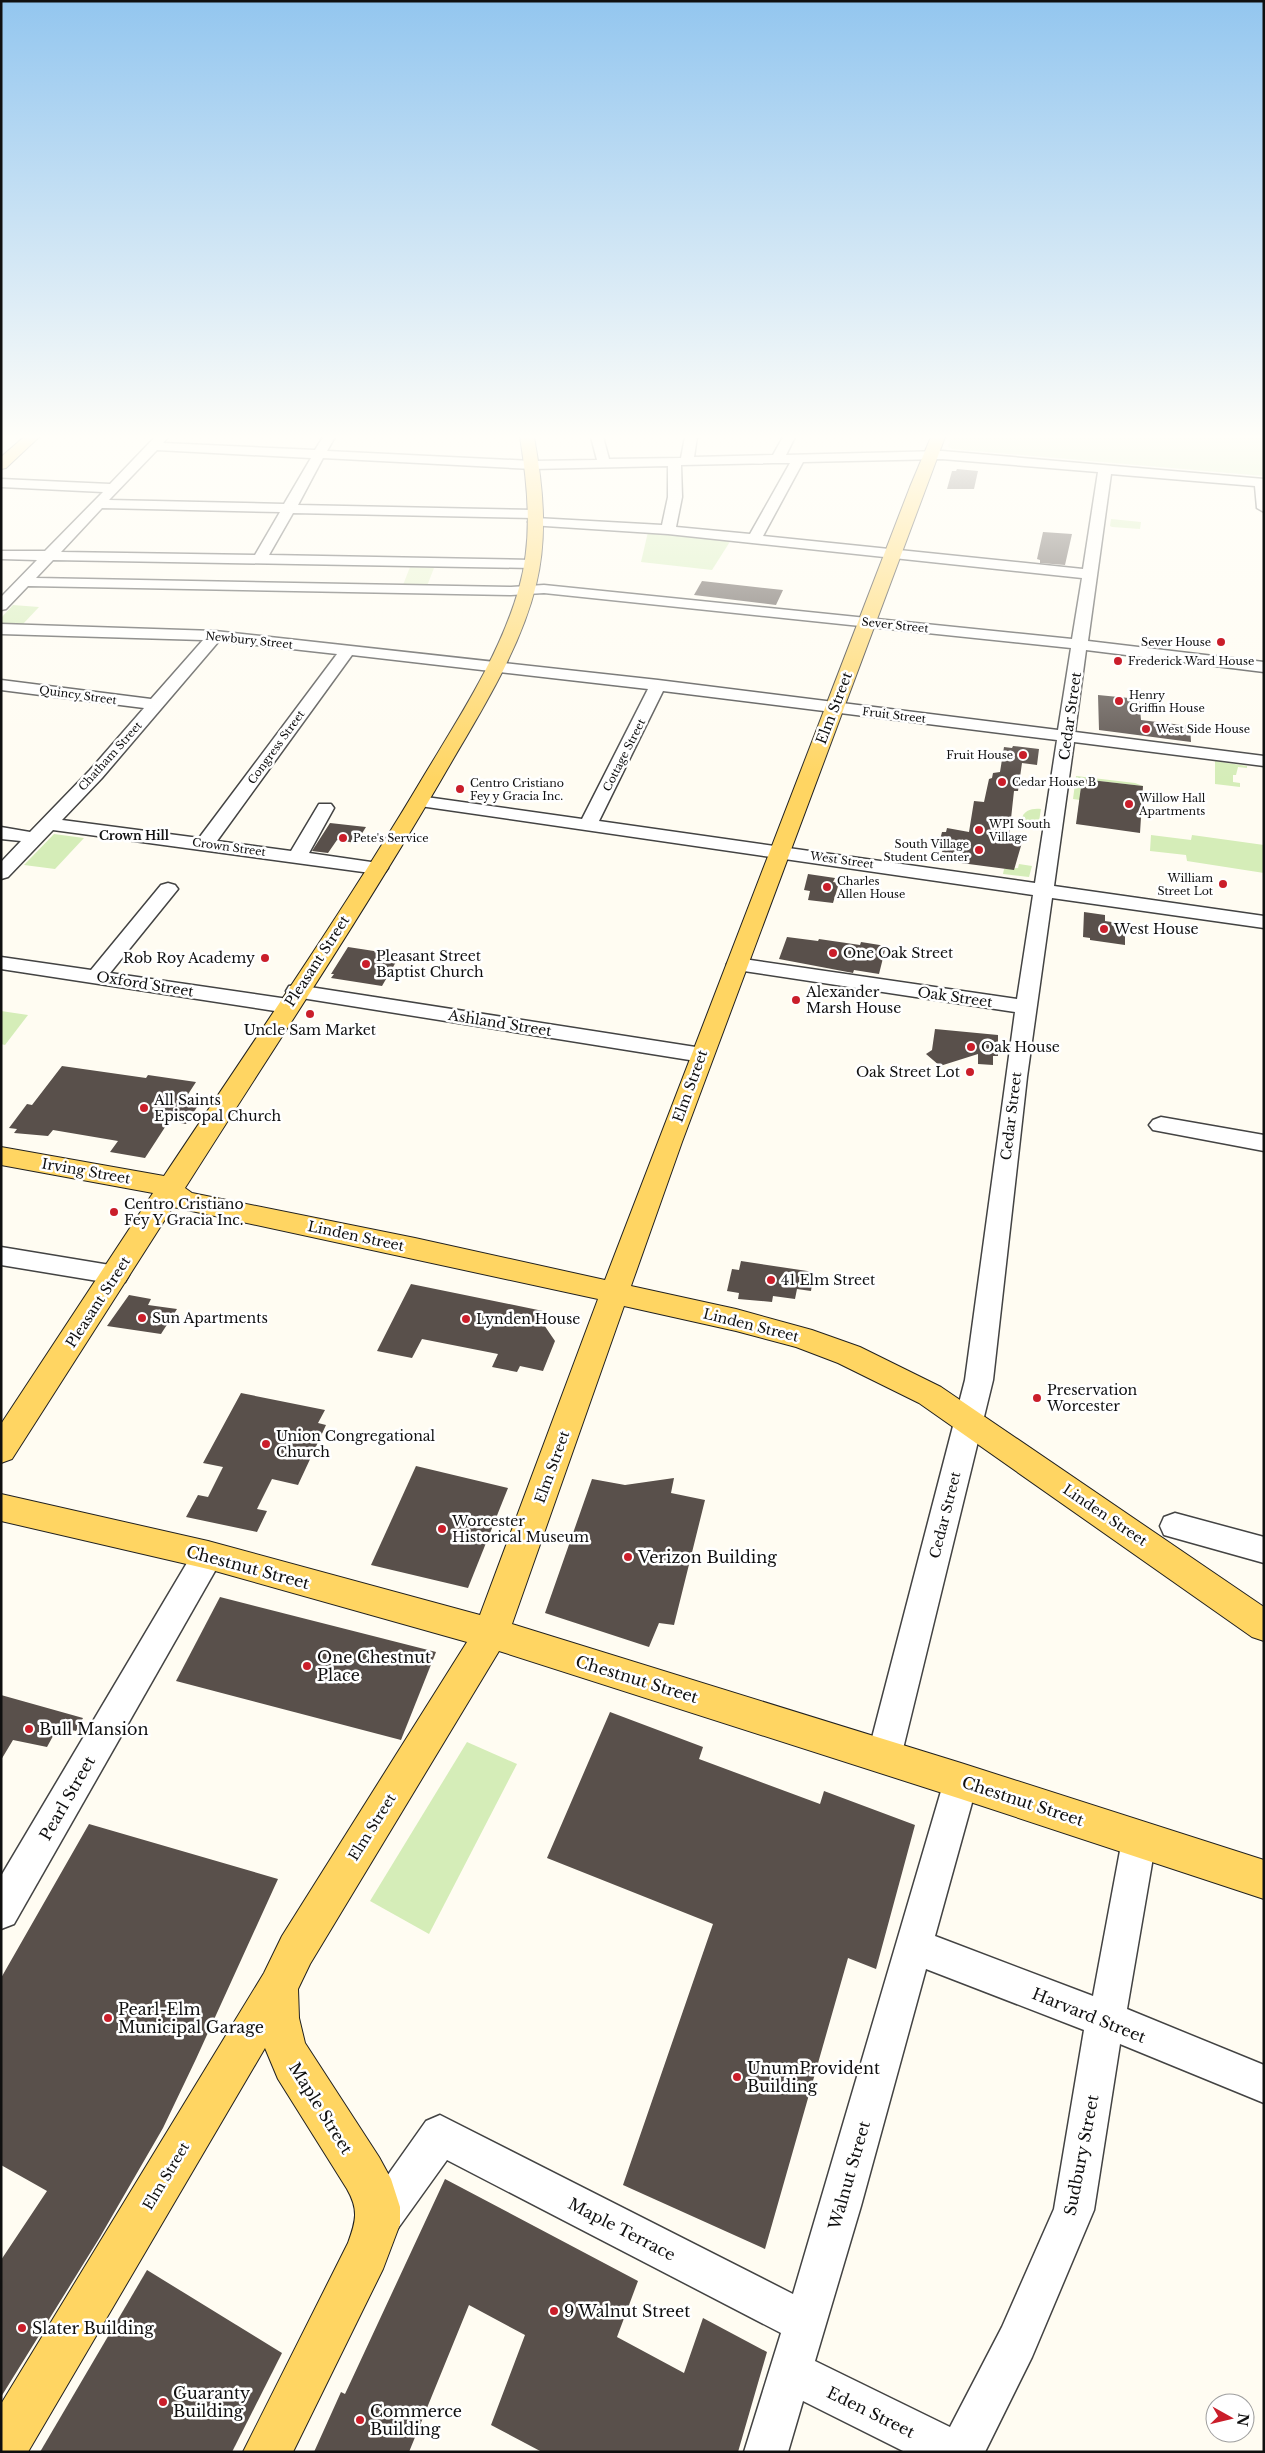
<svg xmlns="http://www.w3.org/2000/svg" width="1265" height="2453" font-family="'Libre Baskerville',serif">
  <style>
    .green { fill: #d5edb8 }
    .pitch { fill: #e6f3cb }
    .building { fill: #59504b }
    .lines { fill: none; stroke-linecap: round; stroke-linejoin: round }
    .minor-casing { stroke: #434343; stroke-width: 3 }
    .major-casing { stroke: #212121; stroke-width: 2 }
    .minor { fill: #fff; fill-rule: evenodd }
    .major { fill: #ffd562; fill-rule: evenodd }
    .poi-dot { fill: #ca1e2a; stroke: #fff; stroke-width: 2 }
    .labels { text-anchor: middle; stroke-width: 5; stroke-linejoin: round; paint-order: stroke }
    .far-street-label { font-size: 11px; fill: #101010; stroke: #fff }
    .far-poi-label { font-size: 11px; fill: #101010; stroke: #fff; text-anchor: start }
    .far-neighbourhood-label { font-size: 12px; font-weight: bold; fill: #101010; stroke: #fff }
    .street-label { font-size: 14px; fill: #101010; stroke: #fff }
    .poi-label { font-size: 14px; fill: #101010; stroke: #fff; text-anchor: start }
    .near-poi-label { font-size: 16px; fill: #101010; stroke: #fff; text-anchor: start }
    .near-street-label { font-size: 16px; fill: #101010; stroke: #fff }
  </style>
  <rect width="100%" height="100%" fill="#fffcf2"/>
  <g class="green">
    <path d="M 951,437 L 1264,437 L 1264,476 L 952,449 L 948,447 Z"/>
    <path d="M 1111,519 L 1141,522 L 1140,529 L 1112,527 L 1110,526 Z"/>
    <path d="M 648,532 L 731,540 L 712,570 L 641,562 Z"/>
    <path d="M 13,605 L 39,607 L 23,624 L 1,623 L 1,618 Z"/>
    <path d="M 1215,761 L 1247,766 L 1247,768 L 1238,767 L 1236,775 L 1233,775 L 1233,782 L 1240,783 L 1240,787 L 1215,784 Z"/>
    <path d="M 1076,776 L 1135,783 L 1143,786 L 1082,779 L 1080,793 L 1092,795 L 1087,801 L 1073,799 Z"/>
    <path d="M 1041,809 L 1038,827 L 1027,824 L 1022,819 C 1023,810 1033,808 1041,809 Z"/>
    <path d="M 54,834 L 84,838 L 55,869 L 24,865 Z"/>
    <path d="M 1151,835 L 1191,840 L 1192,835 L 1264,845 L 1264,873 L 1187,861 L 1186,855 L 1150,851 Z"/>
    <path d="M 1019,864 L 1032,866 L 1029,877 L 1003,874 L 1004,869 L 1018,868 Z"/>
    <path d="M 1,1011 L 28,1015 L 5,1045 L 1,1044 Z"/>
    <path d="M 467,1742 L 517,1764 L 429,1934 L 370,1901 Z"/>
  </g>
  <path class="pitch" d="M 410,567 L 434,568 L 427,586 L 403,585 Z"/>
  <g class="building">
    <path d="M 957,469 L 978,471 L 974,489 L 947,489 L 952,471 L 956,471 Z"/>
    <path d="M 1043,532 L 1072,534 L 1065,565 L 1040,563 L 1040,560 L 1037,559 Z"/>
    <path d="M 702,581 L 783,590 L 776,605 L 694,595 Z"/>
    <path d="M 1098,695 L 1139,699 L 1141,720 L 1190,726 L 1191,742 L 1099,730 Z"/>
    <path d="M 1013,746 L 1039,749 L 1037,765 L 1022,763 L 1018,791 L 1014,791 L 1009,837 L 1023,839 L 1014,870 L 961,863 L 961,854 L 942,852 L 943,848 L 938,848 L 942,832 L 946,832 L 947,828 L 969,832 L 974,801 L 984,802 L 989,779 L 992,778 L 993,773 L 1000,772 L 1004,747 L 1012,748 Z"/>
    <path d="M 1082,779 L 1143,786 L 1140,833 L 1076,824 Z"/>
    <path d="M 330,823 L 366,827 L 356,843 L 337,840 L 328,853 L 312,851 Z"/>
    <path d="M 808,874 L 835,878 L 833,882 L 839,883 L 833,903 L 808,900 L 810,891 L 804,890 Z"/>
    <path d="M 1084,912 L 1105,915 L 1105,921 L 1125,924 L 1125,945 L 1090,940 L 1090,938 L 1083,937 Z"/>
    <path d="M 787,937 L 818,941 L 819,939 L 860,945 L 861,942 L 886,946 L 879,974 L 854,970 L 853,973 L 779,959 Z"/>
    <path d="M 348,947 L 400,955 L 382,986 L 331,978 L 334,974 L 331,974 Z"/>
    <path d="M 935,1029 L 998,1035 L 998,1056 L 993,1056 L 993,1065 L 978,1064 L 978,1054 L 940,1066 L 926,1054 L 932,1050 Z"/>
    <path d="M 62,1066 L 146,1078 L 148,1075 L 196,1082 L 183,1102 L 199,1104 L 186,1124 L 169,1121 L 145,1158 L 110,1152 L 118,1141 L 53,1130 L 48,1136 L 14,1133 L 17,1129 L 9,1128 L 27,1104 L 32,1105 Z"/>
    <path d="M 741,1261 L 814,1272 L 811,1291 L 797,1289 L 795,1299 L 773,1296 L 772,1302 L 738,1299 L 739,1293 L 727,1291 L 732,1269 L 739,1270 Z"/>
    <path d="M 411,1284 L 543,1311 L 540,1319 L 555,1341 L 543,1371 L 520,1366 L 517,1372 L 492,1367 L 498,1354 L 422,1339 L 412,1358 L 377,1351 Z"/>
    <path d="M 129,1295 L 151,1299 L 148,1305 L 177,1309 L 161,1334 L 107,1326 Z"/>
    <path d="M 241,1393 L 325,1410 L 318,1423 L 326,1425 L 298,1485 L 272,1479 L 257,1509 L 267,1511 L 257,1532 L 186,1517 L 198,1495 L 208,1497 L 223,1467 L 203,1463 Z"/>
    <path d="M 416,1466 L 508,1488 L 468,1588 L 371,1565 Z"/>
    <path d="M 674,1478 L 671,1493 L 705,1500 L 674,1625 L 659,1623 L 649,1647 L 545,1613 L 592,1479 L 625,1485 Z"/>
    <path d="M 220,1597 L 436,1652 L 401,1740 L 176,1681 Z"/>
    <path d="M 1,1695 L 83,1718 L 76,1731 L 58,1727 L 47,1747 L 13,1740 L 1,1760 Z"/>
    <path d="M 610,1712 L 703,1747 L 699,1759 L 820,1804 L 824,1791 L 915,1825 L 876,1969 L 848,1958 L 765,2249 L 623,2185 L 713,1924 L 547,1858 Z"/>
    <path d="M 89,1824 L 278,1879 L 196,2059 L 163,2128 L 100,2237 L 1,2397 L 1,2260 L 47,2191 L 1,2165 L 1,1978 Z"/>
    <path d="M 445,2179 L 638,2281 L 617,2337 L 684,2373 L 703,2318 L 767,2352 L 738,2452 L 542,2452 L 491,2425 L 525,2335 L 469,2305 L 409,2452 L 314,2452 L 341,2392 L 345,2394 Z"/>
    <path d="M 147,2270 L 282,2353 L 232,2452 L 40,2452 Z"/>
  </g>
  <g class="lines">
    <g class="minor-casing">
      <g id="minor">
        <path d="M 155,437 L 168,437 L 163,443 L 315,450 L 323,437 L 335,437 L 327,451 L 532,461 L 597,460 L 591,437 L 603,437 L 609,459 L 681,458 L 685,437 L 697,437 L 694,457 L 773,455 L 783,437 L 795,437 L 786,455 L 942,451 L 1264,479 L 1264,512 L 1257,508 L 1255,486 L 1111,474 L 1088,641 L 1264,662 L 1264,672 L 1086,650 L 1075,732 L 1264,756 L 1264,766 L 1074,742 L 1054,886 L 1264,916 L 1264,928 L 1052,898 L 1027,1077 L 993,1380 L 901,1757 L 896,1768 L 884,1773 L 872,1768 L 867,1757 L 965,1380 L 1015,1012 L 737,970 L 730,968 L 727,964 L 730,960 L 737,958 L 1017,999 L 1033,895 L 413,805 L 410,801 L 413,797 L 419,796 L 582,819 L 648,689 L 352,655 L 217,841 L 291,851 L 319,804 L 331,804 L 334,808 L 309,853 L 385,864 L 388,868 L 385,872 L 378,874 L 53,830 L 8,877 L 1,879 L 1,862 L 21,841 L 1,839 L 1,827 L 30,832 L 90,770 L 144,708 L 1,690 L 1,680 L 151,699 L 203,640 L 1,634 L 1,624 L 215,631 L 658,680 L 1058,730 L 1071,648 L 544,593 L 511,595 L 28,586 L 6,609 L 1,610 L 1,597 L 37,560 L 1,559 L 1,551 L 45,551 L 103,492 L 1,487 L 1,479 L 110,484 ZM 157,450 L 311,458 L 284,504 L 109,500 ZM 323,458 L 532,469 L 668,466 L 668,497 L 662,525 L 536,518 L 542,514 L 535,510 L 298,505 ZM 942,459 L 1098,472 L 1083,569 L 763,536 L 803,462 ZM 773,463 L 790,463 L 750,534 L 676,527 L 682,497 L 681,465 ZM 102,508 L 280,512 L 255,555 L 61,552 ZM 293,513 L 534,518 L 528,522 L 530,525 L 668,534 L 1082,578 L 1072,639 L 544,585 L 511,587 L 36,578 L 53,560 L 532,568 L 539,564 L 532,560 L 269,555 ZM 219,641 L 337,654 L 199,838 L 62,820 L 102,778 ZM 663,691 L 1057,740 L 1035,883 L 599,821 Z"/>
        <path d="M 168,883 L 175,885 L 178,889 L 110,973 L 288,999 L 296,1001 L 299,1006 L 296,1011 L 288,1013 L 1,969 L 1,957 L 91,970 L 161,885 Z"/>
        <path d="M 297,985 L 702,1048 L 710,1050 L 713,1055 L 710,1060 L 702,1062 L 289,996 L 286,991 L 289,986 Z"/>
        <path d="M 1161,1117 L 1264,1135 L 1264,1151 L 1153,1130 L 1149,1125 L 1153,1120 Z"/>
        <path d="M 1,1247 L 116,1266 L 125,1268 L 129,1275 L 125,1282 L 116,1284 L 1,1265 Z"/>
        <path d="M 1175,1513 L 1264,1537 L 1264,1563 L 1164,1535 L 1160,1526 L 1164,1517 Z"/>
        <path d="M 208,1542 L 219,1546 L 223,1555 L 219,1564 L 14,1924 L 1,1929 L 1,1876 L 197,1546 Z"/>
        <path d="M 961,1765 L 973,1770 L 978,1781 L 935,1936 L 1093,1996 L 1122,1840 L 1127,1828 L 1139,1823 L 1151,1828 L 1156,1840 L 1127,2009 L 1264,2065 L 1264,2103 L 1120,2044 L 1094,2210 L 1032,2357 L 985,2452 L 905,2452 L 803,2401 L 788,2452 L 744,2452 L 781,2333 L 447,2160 L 391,2238 L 377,2244 L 363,2238 L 357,2224 L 363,2210 L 426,2121 L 440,2115 L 793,2294 L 944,1781 L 949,1770 ZM 926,1969 L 1084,2030 L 1054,2209 L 1002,2327 L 950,2427 L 815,2361 L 861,2206 Z"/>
      </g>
    </g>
    <g class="major-casing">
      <g id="major">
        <path d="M 24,437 L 39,437 L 6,468 L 1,469 L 1,457 Z"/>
        <path d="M 520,437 L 534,437 C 543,486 548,536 536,585 C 519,654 476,719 441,780 C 360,919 271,1052 185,1188 L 192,1193 L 415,1238 L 605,1280 L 910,487 L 931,437 L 945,437 L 682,1142 L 631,1286 L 736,1309 L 812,1330 L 860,1347 L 941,1387 L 1264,1607 L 1264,1641 L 1252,1637 L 919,1403 L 838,1363 L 796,1347 L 736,1331 L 624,1306 L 512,1624 L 961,1763 L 1264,1860 L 1264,1899 L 961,1799 L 499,1651 L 310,1964 L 298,1989 L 299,2018 L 305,2043 L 379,2157 L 391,2179 L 400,2207 L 400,2224 L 383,2269 L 293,2452 L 243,2452 L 348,2243 C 356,2221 359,2210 347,2189 L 278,2079 L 265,2048 L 28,2452 L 1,2452 L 1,2404 L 264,1973 L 282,1936 L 467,1642 L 208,1569 L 1,1521 L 1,1494 L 208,1541 L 480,1615 L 598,1299 L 173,1207 L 12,1459 L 1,1463 L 1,1424 L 153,1193 L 1,1165 L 1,1147 L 164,1176 C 251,1045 341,915 422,779 C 458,719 500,656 519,588 C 533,539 528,487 520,437 Z"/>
      </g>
    </g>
    <use href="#minor" class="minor"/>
    <use href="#major" class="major"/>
  </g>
  <linearGradient id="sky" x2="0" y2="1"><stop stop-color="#93c6ef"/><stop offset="0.56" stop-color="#fffef9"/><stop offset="1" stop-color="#fffef9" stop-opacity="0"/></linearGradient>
  <rect width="1265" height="780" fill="url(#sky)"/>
  <g class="poi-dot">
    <circle cx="1221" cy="642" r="5"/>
    <circle cx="1118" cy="661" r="5"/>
    <circle cx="1119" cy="701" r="5"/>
    <circle cx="1146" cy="729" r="5"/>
    <circle cx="1023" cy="755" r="5"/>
    <circle cx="1002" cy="782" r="5"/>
    <circle cx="460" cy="789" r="5"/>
    <circle cx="1129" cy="804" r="5"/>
    <circle cx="979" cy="830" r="5"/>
    <circle cx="343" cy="838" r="5"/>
    <circle cx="979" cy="850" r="5"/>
    <circle cx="1223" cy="884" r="5"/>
    <circle cx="827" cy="887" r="5"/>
    <circle cx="1104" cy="929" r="5"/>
    <circle cx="833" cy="953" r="5"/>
    <circle cx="265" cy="958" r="5"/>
    <circle cx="366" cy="964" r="5"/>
    <circle cx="796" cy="1000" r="5"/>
    <circle cx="310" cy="1014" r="5"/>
    <circle cx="971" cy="1047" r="5"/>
    <circle cx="970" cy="1072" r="5"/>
    <circle cx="144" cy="1108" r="5"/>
    <circle cx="114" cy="1212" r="5"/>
    <circle cx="771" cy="1280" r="5"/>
    <circle cx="142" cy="1318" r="5"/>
    <circle cx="466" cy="1319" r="5"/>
    <circle cx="1037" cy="1398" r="5"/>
    <circle cx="266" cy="1444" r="5"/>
    <circle cx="442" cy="1529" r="5"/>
    <circle cx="628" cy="1557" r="5"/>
    <circle cx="307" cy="1666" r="5"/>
    <circle cx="29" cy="1729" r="5"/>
    <circle cx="108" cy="2018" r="5"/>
    <circle cx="737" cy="2077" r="5"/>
    <circle cx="554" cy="2311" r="5"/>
    <circle cx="22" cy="2328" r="5"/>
    <circle cx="163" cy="2402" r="5"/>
    <circle cx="360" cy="2420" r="5"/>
  </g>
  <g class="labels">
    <g class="far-street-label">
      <text transform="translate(895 625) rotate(6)" y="4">Sever Street</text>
      <text transform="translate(249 640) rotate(6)" y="4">Newbury Street</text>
      <text transform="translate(78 695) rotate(8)" y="4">Quincy Street</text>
      <text transform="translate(894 715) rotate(7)" y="4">Fruit Street</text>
      <text transform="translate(276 747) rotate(-54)" y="4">Congress Street</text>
      <text transform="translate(624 755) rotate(-63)" y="4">Cottage Street</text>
      <text transform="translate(110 756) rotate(-48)" y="4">Chatham Street</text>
      <text transform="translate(229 847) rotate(8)" y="4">Crown Street</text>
      <text transform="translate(842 860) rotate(8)" y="4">West Street</text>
    </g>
    <g class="far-poi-label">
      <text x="1211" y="646" text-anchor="end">Sever House</text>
      <text x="1128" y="665">Frederick Ward House</text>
      <text x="1129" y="699">Henry<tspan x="1129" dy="13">Griffin House</tspan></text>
      <text x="1156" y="733">West Side House</text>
      <text x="1013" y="759" text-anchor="end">Fruit House</text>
      <text x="1012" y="786">Cedar House B</text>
      <text x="470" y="787">Centro Cristiano<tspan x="470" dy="13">Fey y Gracia Inc.</tspan></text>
      <text x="1139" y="802">Willow Hall<tspan x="1139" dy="13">Apartments</tspan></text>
      <text x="989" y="828">WPI South<tspan x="989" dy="13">Village</tspan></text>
      <text x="353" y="842">Pete's Service</text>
      <text x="969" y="848" text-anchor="end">South Village<tspan x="969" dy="13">Student Center</tspan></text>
      <text x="1213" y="882" text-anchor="end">William<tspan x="1213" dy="13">Street Lot</tspan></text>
      <text x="837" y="885">Charles<tspan x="837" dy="13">Allen House</tspan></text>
    </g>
    <g class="far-neighbourhood-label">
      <text x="134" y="840">Crown Hill</text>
    </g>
    <g class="street-label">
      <text transform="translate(834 708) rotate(-69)" y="5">Elm Street</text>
      <text transform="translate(1070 716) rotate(-82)" y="5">Cedar Street</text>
      <text transform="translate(317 961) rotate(-57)" y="5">Pleasant Street</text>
      <text transform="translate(145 984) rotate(9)" y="5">Oxford Street</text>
      <text transform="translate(955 997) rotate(8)" y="5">Oak Street</text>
      <text transform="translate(500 1023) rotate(9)" y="5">Ashland Street</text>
      <text transform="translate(690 1086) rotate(-70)" y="5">Elm Street</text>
      <text transform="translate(1011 1116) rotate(-83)" y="5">Cedar Street</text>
      <text transform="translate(86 1171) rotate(10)" y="5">Irving Street</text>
      <text transform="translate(356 1236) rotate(12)" y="5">Linden Street</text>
      <text transform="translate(98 1302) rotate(-57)" y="5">Pleasant Street</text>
      <text transform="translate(751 1325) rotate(14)" y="5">Linden Street</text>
      <text transform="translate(552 1467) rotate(-70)" y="5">Elm Street</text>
      <text transform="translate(945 1515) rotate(-76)" y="5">Cedar Street</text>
      <text transform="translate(1105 1515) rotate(34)" y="5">Linden Street</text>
      <text transform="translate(372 1827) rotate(-58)" y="5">Elm Street</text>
      <text transform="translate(166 2176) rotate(-59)" y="5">Elm Street</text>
    </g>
    <g class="poi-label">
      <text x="1114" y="934">West House</text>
      <text x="843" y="958">One Oak Street</text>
      <text x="376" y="961">Pleasant Street<tspan x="376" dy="16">Baptist Church</tspan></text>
      <text x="255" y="963" text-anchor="end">Rob Roy Academy</text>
      <text x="806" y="997">Alexander<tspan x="806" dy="16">Marsh House</tspan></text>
      <text x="310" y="1035" text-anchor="middle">Uncle Sam Market</text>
      <text x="981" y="1052">Oak House</text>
      <text x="960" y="1077" text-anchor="end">Oak Street Lot</text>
      <text x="154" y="1105">All Saints<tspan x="154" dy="16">Episcopal Church</tspan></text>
      <text x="124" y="1209">Centro Cristiano<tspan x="124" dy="16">Fey Y Gracia Inc.</tspan></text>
      <text x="781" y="1285">41 Elm Street</text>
      <text x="152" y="1323">Sun Apartments</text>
      <text x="476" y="1324">Lynden House</text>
      <text x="1047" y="1395">Preservation<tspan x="1047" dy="16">Worcester</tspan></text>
      <text x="276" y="1441">Union Congregational<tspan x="276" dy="16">Church</tspan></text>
      <text x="452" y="1526">Worcester<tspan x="452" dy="16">Historical Museum</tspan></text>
    </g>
    <g class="near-poi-label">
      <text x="638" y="1563">Verizon Building</text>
      <text x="317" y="1663">One Chestnut<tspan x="317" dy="18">Place</tspan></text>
      <text x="39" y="1735">Bull Mansion</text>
      <text x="118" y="2015">Pearl-Elm<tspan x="118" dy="18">Municipal Garage</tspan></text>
      <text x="747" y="2074">UnumProvident<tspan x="747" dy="18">Building</tspan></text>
      <text x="564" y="2317">9 Walnut Street</text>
      <text x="32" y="2334">Slater Building</text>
      <text x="173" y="2399">Guaranty<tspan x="173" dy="18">Building</tspan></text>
      <text x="370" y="2417">Commerce<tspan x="370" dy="18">Building</tspan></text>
    </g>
    <g class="near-street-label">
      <text transform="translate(248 1567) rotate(15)" y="6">Chestnut Street</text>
      <text transform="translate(637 1679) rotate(17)" y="6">Chestnut Street</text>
      <text transform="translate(67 1798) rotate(-60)" y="6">Pearl Street</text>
      <text transform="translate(1023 1801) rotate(18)" y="6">Chestnut Street</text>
      <text transform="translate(1089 2015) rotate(22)" y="6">Harvard Street</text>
      <text transform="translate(321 2108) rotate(58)" y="6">Maple Street</text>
      <text transform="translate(1081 2155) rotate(-79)" y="6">Sudbury Street</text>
      <text transform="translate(849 2175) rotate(-74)" y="6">Walnut Street</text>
      <text transform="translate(622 2229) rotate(27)" y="6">Maple Terrace</text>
      <text transform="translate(871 2412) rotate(26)" y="6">Eden Street</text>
    </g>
  </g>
  <rect width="1265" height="2453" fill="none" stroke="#101010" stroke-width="5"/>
  <g transform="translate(1230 2418) rotate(98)"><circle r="24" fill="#ffffff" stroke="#9f9f9f"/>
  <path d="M0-4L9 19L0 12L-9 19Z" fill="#ca1e2a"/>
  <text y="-8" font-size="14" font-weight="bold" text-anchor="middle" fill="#101010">N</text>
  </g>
</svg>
